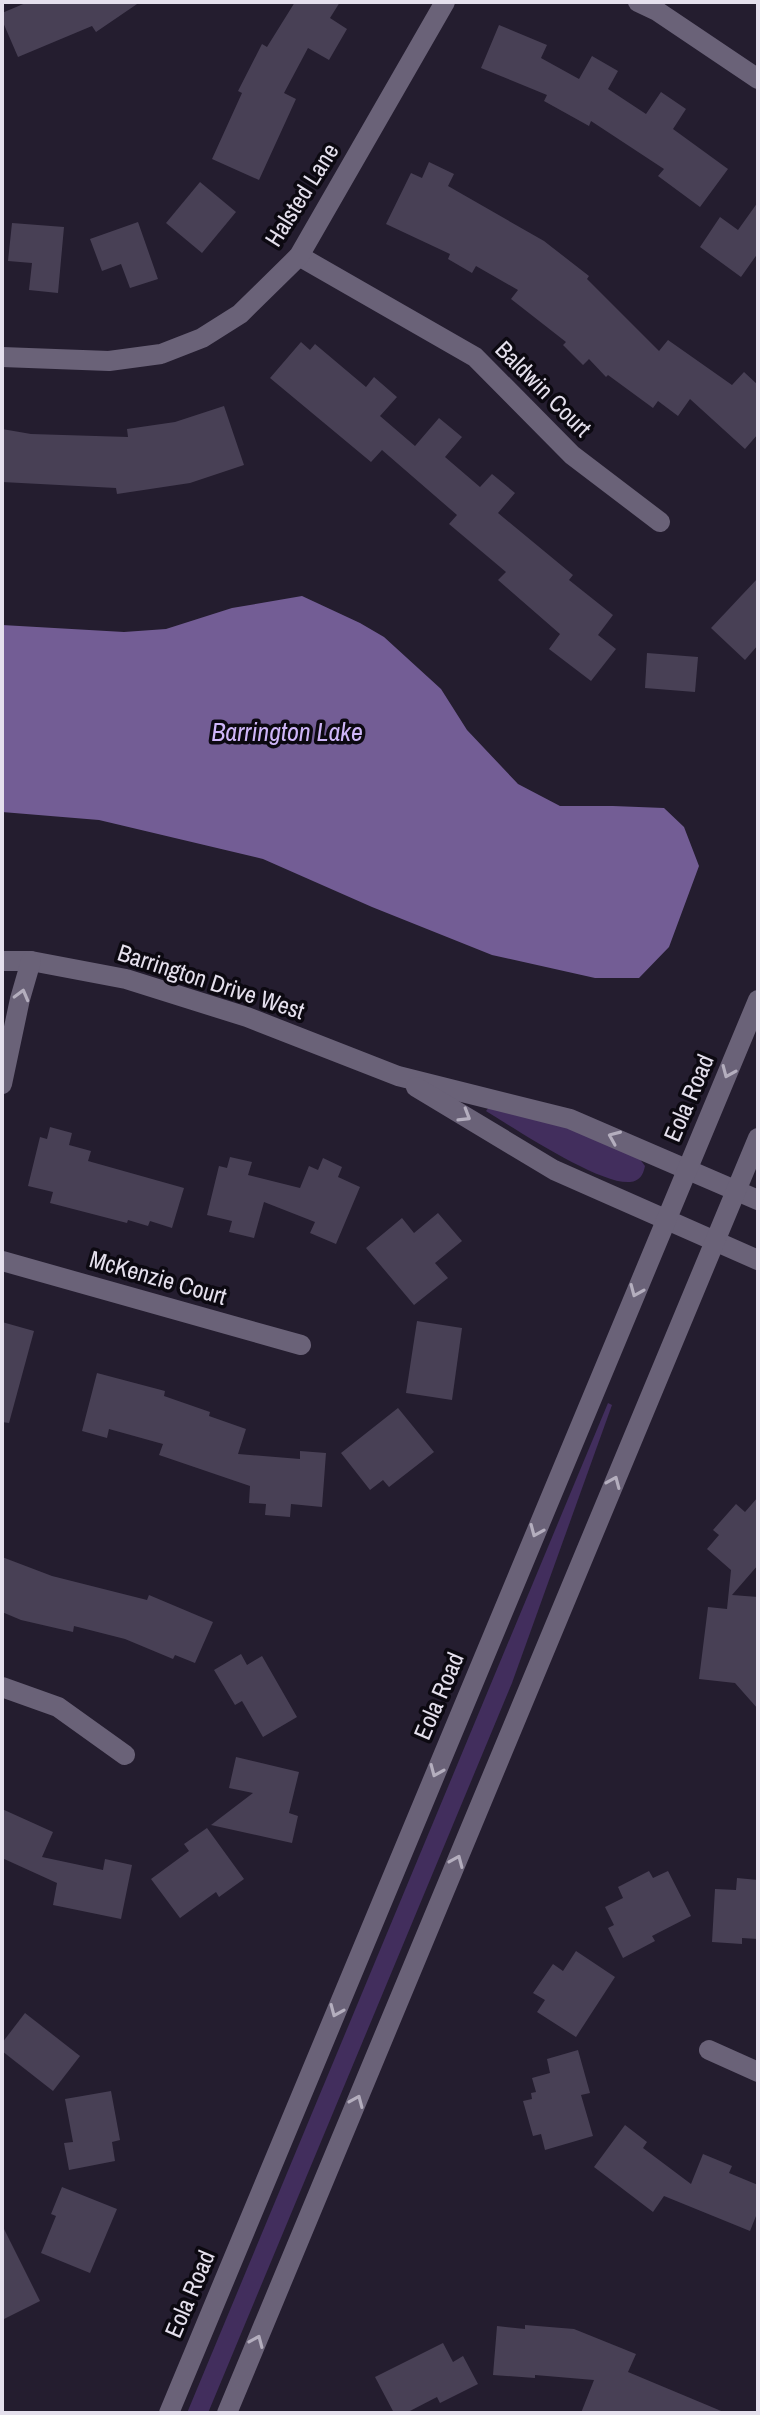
<svg xmlns="http://www.w3.org/2000/svg" width="760" height="2415" font-family="'Archivo Narrow',sans-serif">
  <style>
    .green { fill: #422e5d }
    .water { fill: #735d95 }
    .building { fill: #484055 }
    .lines { fill: none; stroke-linecap: round; stroke-linejoin: round }
    .minor { stroke: #6a6278; stroke-width: 20 }
    .tertiary { stroke: #6a6278; stroke-width: 20 }
    .oneway { stroke: #b4aebe }
    .labels { text-anchor: middle; stroke-width: 7; stroke-linejoin: round; paint-order: stroke }
    .street-label { font-size: 24px; fill: #e5e0ed; stroke: #0c0911 }
    .water-label { font-size: 26px; font-style: italic; fill: #cfb6f8; stroke: #0c0911 }
  </style>
  <rect width="100%" height="100%" fill="#241d2f"/>
  <g class="green">
    <path d="M 490,1106 L 568,1125 L 639,1158 L 645,1166 C 643,1175 640,1181 630,1182 C 600,1185 514,1128 486,1111 Z"/>
    <path d="M 608,1403 L 612,1405 L 512,1683 L 208,2413 L 187,2413 Z"/>
  </g>
  <path class="water" d="M 302,596 L 360,623 L 384,637 L 441,689 L 467,730 L 518,784 L 560,806 L 613,806 L 664,808 L 684,827 L 699,866 L 669,947 L 639,978 L 595,978 L 492,955 L 372,907 L 263,859 L 99,820 L 2,812 L 2,625 L 124,632 L 166,629 L 232,608 Z"/>
  <g class="building">
    <path d="M 28,2 L 140,2 L 96,32 L 92,26 L 18,57 L 2,20 L 2,13 Z"/>
    <path d="M 295,2 L 340,2 L 330,18 L 347,29 L 329,60 L 308,48 L 284,93 L 296,99 L 259,180 L 212,159 L 242,93 L 238,91 L 262,44 L 267,47 Z"/>
    <path d="M 499,25 L 547,45 L 541,58 L 579,79 L 592,56 L 618,71 L 608,89 L 646,114 L 661,92 L 686,109 L 673,129 L 728,169 L 700,207 L 658,176 L 664,169 L 591,121 L 589,126 L 544,101 L 547,95 L 481,68 Z"/>
    <path d="M 429,162 L 454,174 L 448,186 L 544,241 L 589,276 L 587,279 L 659,351 L 668,340 L 732,385 L 744,372 L 758,385 L 758,434 L 745,449 L 690,399 L 678,416 L 658,401 L 653,408 L 608,375 L 606,377 L 589,359 L 583,365 L 563,345 L 566,342 L 511,299 L 518,290 L 476,266 L 472,273 L 448,259 L 450,254 L 386,224 L 411,173 L 422,178 Z"/>
    <path d="M 200,182 L 236,212 L 202,253 L 166,223 Z"/>
    <path d="M 758,202 L 758,253 L 741,277 L 700,247 L 720,217 L 738,230 Z"/>
    <path d="M 138,222 L 158,279 L 130,288 L 121,264 L 102,271 L 90,239 Z"/>
    <path d="M 12,223 L 64,227 L 58,293 L 29,290 L 32,263 L 8,261 Z"/>
    <path d="M 301,342 L 310,350 L 315,344 L 366,387 L 374,377 L 397,397 L 380,416 L 415,446 L 439,418 L 462,437 L 445,457 L 480,487 L 492,474 L 515,493 L 498,513 L 573,575 L 569,580 L 613,615 L 598,635 L 616,649 L 591,681 L 549,649 L 560,634 L 498,580 L 506,572 L 449,524 L 457,515 L 382,450 L 371,462 L 270,378 Z"/>
    <path d="M 224,406 L 244,465 L 190,483 L 117,494 L 116,488 L 2,482 L 2,429 L 31,434 L 128,437 L 127,429 L 175,422 Z"/>
    <path d="M 758,578 L 758,645 L 745,660 L 711,628 Z"/>
    <path d="M 647,653 L 698,657 L 695,692 L 645,688 Z"/>
    <path d="M 50,1127 L 72,1133 L 69,1145 L 91,1151 L 88,1161 L 184,1188 L 172,1228 L 150,1221 L 148,1226 L 128,1220 L 127,1223 L 50,1203 L 53,1192 L 28,1186 L 40,1137 L 47,1139 Z"/>
    <path d="M 230,1157 L 252,1162 L 248,1175 L 300,1188 L 309,1166 L 318,1170 L 323,1158 L 342,1167 L 338,1177 L 360,1187 L 336,1244 L 310,1233 L 315,1222 L 264,1202 L 254,1238 L 229,1232 L 232,1221 L 207,1215 L 219,1166 L 227,1168 Z"/>
    <path d="M 438,1213 L 462,1241 L 435,1263 L 448,1278 L 414,1305 L 366,1248 L 402,1218 L 414,1233 Z"/>
    <path d="M 417,1321 L 462,1328 L 452,1400 L 406,1393 Z"/>
    <path d="M 2,1322 L 34,1331 L 9,1423 L 2,1422 Z"/>
    <path d="M 97,1373 L 165,1391 L 164,1396 L 210,1412 L 209,1416 L 246,1429 L 238,1454 L 300,1459 L 300,1451 L 326,1453 L 322,1507 L 291,1504 L 290,1517 L 265,1515 L 266,1504 L 249,1503 L 250,1486 L 159,1455 L 163,1444 L 109,1429 L 107,1438 L 82,1431 Z"/>
    <path d="M 398,1408 L 434,1452 L 389,1487 L 383,1480 L 370,1490 L 341,1453 Z"/>
    <path d="M 758,1497 L 758,1565 L 732,1595 L 758,1597 L 758,1709 L 735,1683 L 699,1679 L 708,1607 L 727,1609 L 731,1570 L 707,1549 L 719,1535 L 713,1530 L 736,1504 L 745,1512 Z"/>
    <path d="M 2,1557 L 52,1576 L 147,1600 L 149,1595 L 213,1622 L 195,1663 L 175,1655 L 173,1659 L 125,1639 L 74,1626 L 73,1632 L 21,1620 L 2,1612 Z"/>
    <path d="M 241,1654 L 247,1665 L 262,1656 L 297,1717 L 263,1737 L 242,1701 L 235,1705 L 214,1670 Z"/>
    <path d="M 236,1757 L 299,1772 L 289,1813 L 298,1816 L 292,1843 L 211,1825 L 253,1793 L 229,1788 Z"/>
    <path d="M 2,1809 L 53,1832 L 42,1857 L 103,1870 L 105,1859 L 132,1865 L 121,1919 L 53,1905 L 57,1883 L 2,1858 Z"/>
    <path d="M 207,1828 L 244,1879 L 219,1897 L 216,1892 L 180,1918 L 151,1879 L 189,1851 L 184,1844 Z"/>
    <path d="M 649,1871 L 653,1878 L 668,1871 L 691,1916 L 652,1936 L 655,1941 L 623,1958 L 608,1928 L 614,1925 L 605,1907 L 623,1898 L 618,1887 Z"/>
    <path d="M 737,1878 L 758,1880 L 758,1939 L 742,1938 L 742,1944 L 712,1942 L 715,1889 L 736,1890 Z"/>
    <path d="M 576,1951 L 615,1977 L 576,2037 L 537,2012 L 545,2000 L 533,1993 L 553,1964 L 563,1971 Z"/>
    <path d="M 25,2013 L 80,2056 L 53,2091 L 2,2051 L 2,2043 Z"/>
    <path d="M 578,2050 L 590,2093 L 581,2095 L 593,2136 L 545,2150 L 541,2134 L 533,2136 L 523,2101 L 532,2099 L 531,2093 L 536,2092 L 532,2078 L 550,2073 L 547,2059 Z"/>
    <path d="M 111,2091 L 120,2140 L 112,2142 L 115,2161 L 69,2170 L 64,2143 L 73,2142 L 65,2099 Z"/>
    <path d="M 625,2125 L 647,2142 L 643,2148 L 691,2184 L 703,2154 L 732,2166 L 729,2173 L 758,2185 L 758,2211 L 750,2231 L 664,2196 L 653,2212 L 594,2167 Z"/>
    <path d="M 62,2187 L 117,2209 L 90,2273 L 41,2253 L 56,2216 L 51,2214 Z"/>
    <path d="M 2,2225 L 40,2301 L 2,2320 Z"/>
    <path d="M 525,2325 L 574,2329 L 636,2354 L 628,2372 L 726,2413 L 581,2413 L 594,2380 L 535,2375 L 535,2378 L 493,2375 L 497,2326 L 525,2329 Z"/>
    <path d="M 443,2343 L 453,2362 L 463,2356 L 478,2384 L 440,2403 L 437,2397 L 406,2413 L 394,2413 L 375,2377 Z"/>
  </g>
  <g class="lines">
    <g class="minor">
      <path d="M 638,2 L 657,11 L 758,79"/>
      <path d="M 299,256 L 475,357 L 572,455 L 660,522"/>
      <path d="M 2,357 L 109,361 L 161,354 L 202,338 L 240,314 L 299,256 L 445,2"/>
      <path d="M 2,961 L 31,961 L 126,979 L 247,1017 L 398,1076 L 570,1119 L 758,1200"/>
      <path d="M 2,1084 L 20,999 L 31,961"/>
      <path d="M 416,1087 L 554,1170 L 758,1260"/>
      <path d="M 2,1261 L 301,1345"/>
      <path d="M 2,1687 L 58,1707 L 125,1755"/>
      <path d="M 709,2050 L 758,2072"/>
    </g>
    <g class="tertiary">
      <path d="M 169,2413 L 758,1000"/>
      <path d="M 227,2413 L 758,1138"/>
    </g>
  </g>
  <defs><path id="oneway-chevron" d="M-2-3.5L2.5 0L-2 3.5" fill="none" stroke-width="1.6" stroke-linecap="round" stroke-linejoin="round" transform="scale(2)"/></defs>
  <g class="oneway">
    <use href="#oneway-chevron" transform="translate(22 995) rotate(-75)"/>
    <use href="#oneway-chevron" transform="translate(728 1072) rotate(113)"/>
    <use href="#oneway-chevron" transform="translate(465 1116) rotate(31)"/>
    <use href="#oneway-chevron" transform="translate(614 1137) rotate(-157)"/>
    <use href="#oneway-chevron" transform="translate(636 1291) rotate(113)"/>
    <use href="#oneway-chevron" transform="translate(614 1482) rotate(-67)"/>
    <use href="#oneway-chevron" transform="translate(536 1531) rotate(113)"/>
    <use href="#oneway-chevron" transform="translate(436 1771) rotate(113)"/>
    <use href="#oneway-chevron" transform="translate(457 1861) rotate(-67)"/>
    <use href="#oneway-chevron" transform="translate(336 2011) rotate(113)"/>
    <use href="#oneway-chevron" transform="translate(357 2101) rotate(-67)"/>
    <use href="#oneway-chevron" transform="translate(257 2341) rotate(-67)"/>
  </g>
  <g class="labels">
    <g class="street-label">
      <text transform="translate(302 195) rotate(-58)" y="8">Halsted Lane</text>
      <text transform="translate(543 389) rotate(45)" y="8">Baldwin Court</text>
      <text transform="translate(211 982) rotate(18)" y="8">Barrington Drive West</text>
      <text transform="translate(689 1098) rotate(-67)" y="8">Eola Road</text>
      <text transform="translate(158 1278) rotate(16)" y="8">McKenzie Court</text>
      <text transform="translate(439 1696) rotate(-67)" y="8">Eola Road</text>
      <text transform="translate(190 2294) rotate(-67)" y="8">Eola Road</text>
    </g>
    <g class="water-label">
      <text x="287" y="741">Barrington Lake</text>
    </g>
  </g>
  <rect width="760" height="2415" fill="none" stroke="#e5e0ed" stroke-width="8"/>
</svg>
